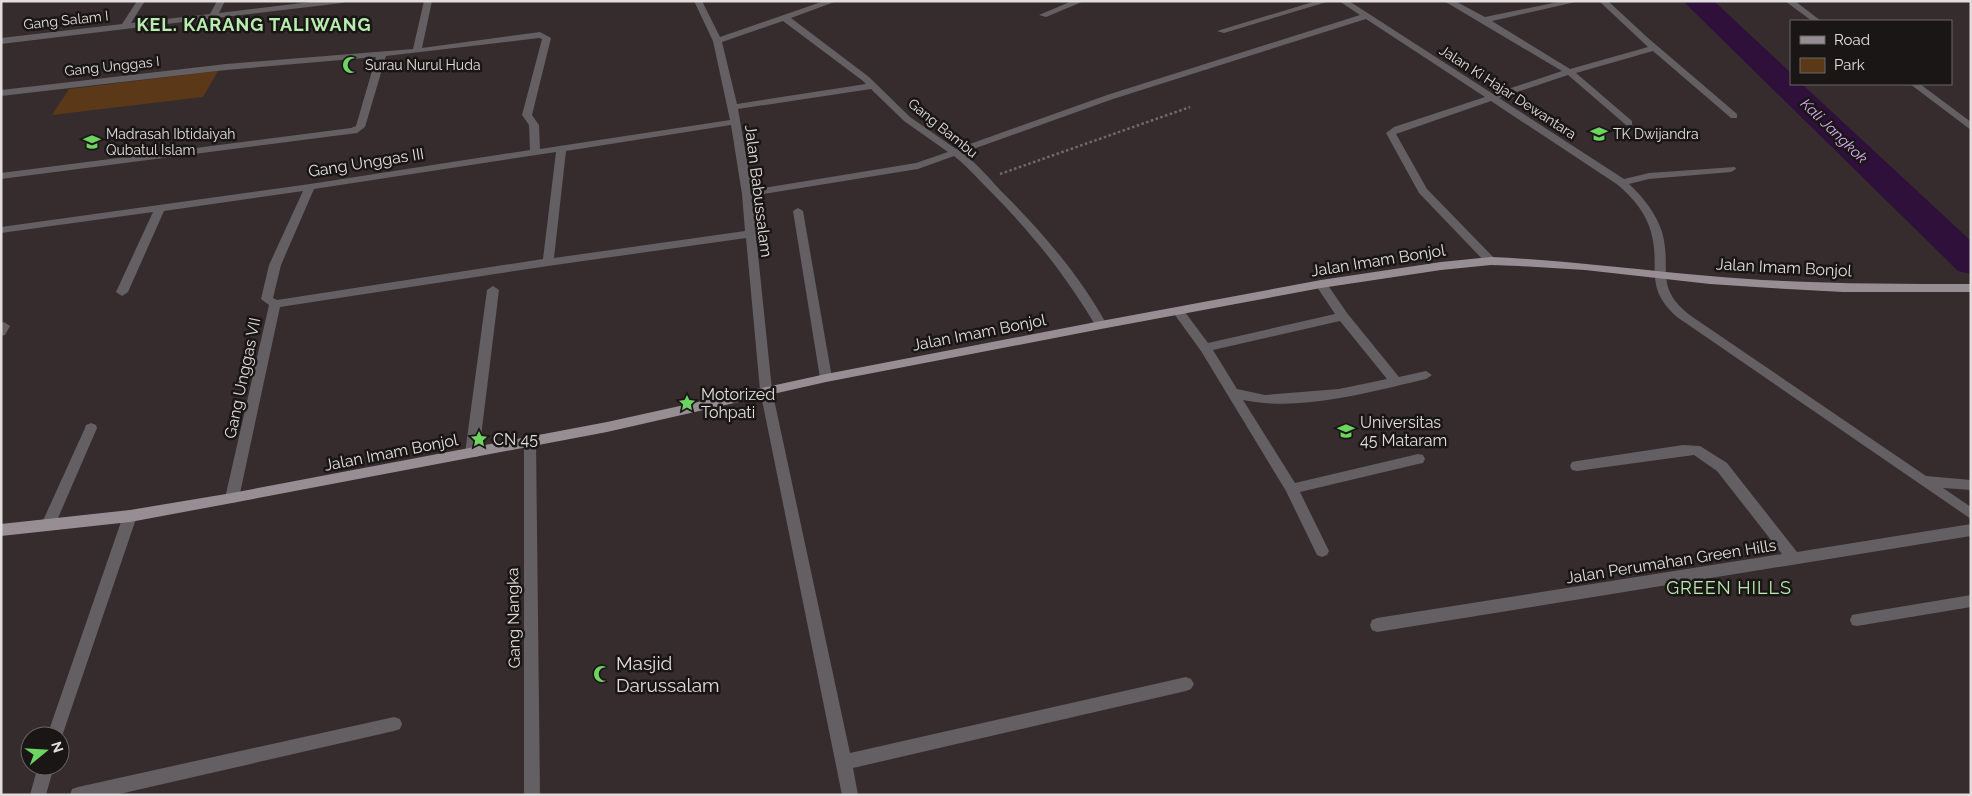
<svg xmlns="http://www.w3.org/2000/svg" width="1972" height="796" font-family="Raleway,sans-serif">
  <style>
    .green { fill: #5b3818 }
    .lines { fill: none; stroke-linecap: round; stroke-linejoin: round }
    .river { fill: #2e103b; fill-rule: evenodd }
    .path { stroke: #72696a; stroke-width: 2.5; stroke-dasharray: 2.5 2.5; stroke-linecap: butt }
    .minor { fill: #635f62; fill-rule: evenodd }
    .major { fill: #978e94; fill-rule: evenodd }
    .labels { text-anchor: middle; stroke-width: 5; stroke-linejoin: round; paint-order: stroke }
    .far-street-label { font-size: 14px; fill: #e3ddde; stroke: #1a1616 }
    .far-poi-label { font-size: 14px; fill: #e3ddde; stroke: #1a1616; text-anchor: start }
    .far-water-label { font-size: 15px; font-style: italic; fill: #ddadf7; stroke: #1a1616 }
    .street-label { font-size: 16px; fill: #e3ddde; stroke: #1a1616 }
    .poi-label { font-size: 16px; fill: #e3ddde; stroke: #1a1616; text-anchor: start }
    .far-district-label { font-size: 18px; font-weight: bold; letter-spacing: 1px; fill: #b7edaf; stroke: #1a1616 }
    .neighbourhood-label { font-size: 18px; letter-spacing: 1px; fill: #b7edaf; stroke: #1a1616 }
    .near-poi-label { font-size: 19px; fill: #e3ddde; stroke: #1a1616; text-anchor: start }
  </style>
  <rect width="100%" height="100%" fill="#362c2d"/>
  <path class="green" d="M 218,71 L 203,97 L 52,115 L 69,89 Z"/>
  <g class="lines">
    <path class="river" d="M 1683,1 L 1714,1 L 1791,73 L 1791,84 L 1802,84 L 1971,241 L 1971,274 L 1958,271 Z"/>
    <path class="path" d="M 1000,174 L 1190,107"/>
    <g class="minor">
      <path d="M 137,1 L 145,1 L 131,23 L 210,14 L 217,1 L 225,1 L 219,13 L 319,1 L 346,1 L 342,3 L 1,44 L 1,38 L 122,24 Z"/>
      <path d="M 424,1 L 432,1 L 422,48 L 540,32 L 551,38 L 532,115 L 539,125 L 540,149 L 730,120 L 713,41 L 694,1 L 702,1 L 720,37 L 824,1 L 837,1 L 791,18 L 869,77 L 910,117 L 956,149 L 1107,95 L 1360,15 L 1339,1 L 1349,1 L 1493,94 L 1562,71 L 1444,1 L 1455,1 L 1485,17 L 1563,1 L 1580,1 L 1492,21 L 1570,69 L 1648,47 L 1599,1 L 1608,1 L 1648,38 L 1737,114 L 1737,118 L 1731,118 L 1653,51 L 1576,73 L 1632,121 L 1632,125 L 1626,125 L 1568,75 L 1499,98 L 1624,179 L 1649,173 L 1735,167 L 1736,169 L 1731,172 L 1649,179 L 1629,184 C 1643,197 1656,213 1662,232 C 1673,271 1652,288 1694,318 L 1926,476 L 1971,480 L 1971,490 L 1943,488 L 1971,507 L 1971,519 L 1677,317 C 1643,287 1661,268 1651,232 C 1646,213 1633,198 1618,185 L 1491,101 L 1396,134 L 1427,189 L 1497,261 L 1495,264 L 1487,264 L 1419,193 L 1386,133 L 1394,127 L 1485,97 L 1366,19 L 1113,99 L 962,153 C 977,163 989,178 1001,191 C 1041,231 1079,274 1107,325 L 1105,328 L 1097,328 C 1066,276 1035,237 993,194 C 980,181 968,167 954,156 L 918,169 L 752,196 L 772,390 L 850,753 L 1186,677 L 1191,679 L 1194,684 L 1191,689 L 1186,691 L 853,768 L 858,795 L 842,795 L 760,390 L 746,238 L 548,266 L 280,307 L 239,498 L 237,502 L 232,503 L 227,502 L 225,498 L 269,305 L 261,299 L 269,265 L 303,191 L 164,211 L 128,292 L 122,296 L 116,292 L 153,212 L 1,233 L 1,227 L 310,184 L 530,150 L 529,125 L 522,115 L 542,39 L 539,38 L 386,56 L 365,127 L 357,133 L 1,179 L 1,173 L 351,128 L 356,126 L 376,57 L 226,70 L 1,96 L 1,90 L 226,64 L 413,49 ZM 783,21 L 863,81 L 866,84 L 737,104 L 722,42 ZM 871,89 L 904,121 L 948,152 L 916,163 L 752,190 L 738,109 ZM 731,125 L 742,194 L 745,231 L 554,258 L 566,151 ZM 556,152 L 543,259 L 277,300 L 273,298 L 281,265 L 314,189 Z"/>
      <path d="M 1072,1 L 1084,1 L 1046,17 L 1039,15 Z"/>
      <path d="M 1316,1 L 1330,1 L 1224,33 L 1217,31 Z"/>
      <path d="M 1785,1 L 1795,1 L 1821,21 L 1812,21 Z"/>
      <path d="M 1910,84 L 1920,84 L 1971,122 L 1971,130 Z"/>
      <path d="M 798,208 L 803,211 L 832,378 L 826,382 L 820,378 L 793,211 Z"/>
      <path d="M 1321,280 L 1325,281 L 1347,313 L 1399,377 L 1426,371 L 1432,375 L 1426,379 C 1370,392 1300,412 1243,400 L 1295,483 L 1418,454 L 1423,455 L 1425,459 L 1423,463 L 1418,464 L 1300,492 L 1329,551 L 1327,555 L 1322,557 L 1317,555 L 1286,491 L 1201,351 L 1172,311 L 1174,308 L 1182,308 L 1208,343 L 1335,314 L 1315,284 ZM 1340,321 L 1387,379 L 1339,389 L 1265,395 L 1237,389 L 1213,350 Z"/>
      <path d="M 493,286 L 499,290 L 479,453 L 477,457 L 467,457 L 465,453 L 487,290 Z"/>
      <path d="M 4,322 L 10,326 L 5,335 L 1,336 L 1,323 Z"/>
      <path d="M 91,423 L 96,425 L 97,428 L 55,525 L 53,529 L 48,531 L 43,529 L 41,525 L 85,428 L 86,425 Z"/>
      <path d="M 530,437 L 535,439 L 536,442 L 540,795 L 524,795 L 524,442 L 525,439 Z"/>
      <path d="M 1683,445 L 1700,446 L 1727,463 L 1797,552 L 1971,524 L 1971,536 L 1377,632 L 1372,630 L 1370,625 L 1372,620 L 1377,618 L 1782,554 L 1717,471 L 1694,455 L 1577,471 L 1572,470 L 1570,466 L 1572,462 L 1577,461 Z"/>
      <path d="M 130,510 L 135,512 L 137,516 L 60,742 L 60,736 L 47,736 L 123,516 L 125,512 Z"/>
      <path d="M 1971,595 L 1971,607 L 1857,626 L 1852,625 L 1850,620 L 1852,615 L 1857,614 Z"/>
      <path d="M 394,717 L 400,719 L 402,724 L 400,729 L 394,731 L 115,795 L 70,795 L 72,789 L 78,787 Z"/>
      <path d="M 38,766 L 54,766 L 46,795 L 30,795 Z"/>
    </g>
    <path class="major" d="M 1491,257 C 1564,260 1637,270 1710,276 C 1797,284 1884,284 1971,284 L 1971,292 L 1843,292 L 1771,288 L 1710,284 L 1585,270 L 1519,266 L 1491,265 L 1441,270 L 1321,288 L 1101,329 L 826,382 L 607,432 L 232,503 L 130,522 L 1,536 L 1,524 L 130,510 L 232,493 L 607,422 L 826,374 L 1101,321 L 1321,280 L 1441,262 Z"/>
  </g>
  <defs>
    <g id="mosque-bare" transform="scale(1.35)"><path d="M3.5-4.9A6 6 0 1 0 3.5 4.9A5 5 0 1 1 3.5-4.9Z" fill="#6dd361" stroke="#1a1616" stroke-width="2.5" paint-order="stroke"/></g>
    <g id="school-bare" transform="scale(1.35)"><path d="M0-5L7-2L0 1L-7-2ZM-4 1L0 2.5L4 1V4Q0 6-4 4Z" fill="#6dd361" stroke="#1a1616" stroke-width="2.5" paint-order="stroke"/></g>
    <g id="sight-bare" transform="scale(1.35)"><path d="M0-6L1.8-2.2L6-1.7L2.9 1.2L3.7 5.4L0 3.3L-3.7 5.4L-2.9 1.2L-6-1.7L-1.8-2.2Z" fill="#6dd361" stroke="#1a1616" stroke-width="2.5" paint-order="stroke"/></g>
    <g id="university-bare" transform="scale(1.35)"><path d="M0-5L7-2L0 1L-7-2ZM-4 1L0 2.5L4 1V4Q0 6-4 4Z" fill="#6dd361" stroke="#1a1616" stroke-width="2.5" paint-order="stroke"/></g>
  </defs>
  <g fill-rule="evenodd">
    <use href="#mosque-bare" x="351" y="65"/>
    <use href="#school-bare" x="1599" y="134"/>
    <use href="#school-bare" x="92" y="142"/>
    <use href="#sight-bare" x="687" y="403"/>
    <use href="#university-bare" x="1346" y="431"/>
    <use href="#sight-bare" x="479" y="439"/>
    <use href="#mosque-bare" x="602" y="674"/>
  </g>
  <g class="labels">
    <g class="far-street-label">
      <text transform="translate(66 20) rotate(-6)" y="5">Gang Salam I</text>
      <text transform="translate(112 66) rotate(-6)" y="5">Gang Unggas I</text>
      <text transform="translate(1508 92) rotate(33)" y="5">Jalan Ki Hajar Dewantara</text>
      <text transform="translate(943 128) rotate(39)" y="5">Gang Bambu</text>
    </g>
    <g class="far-poi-label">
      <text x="365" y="70">Surau Nurul Huda</text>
      <text x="106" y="139">Madrasah Ibtidaiyah<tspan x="106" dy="16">Qubatul Islam</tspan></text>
      <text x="1613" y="139">TK Dwijandra</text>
    </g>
    <g class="far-water-label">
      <text transform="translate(1834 131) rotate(44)" y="5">Kali Jangkok</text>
    </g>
    <g class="street-label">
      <text transform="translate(366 162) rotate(-9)" y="6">Gang Unggas III</text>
      <text transform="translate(759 191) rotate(83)" y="6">Jalan Babussalam</text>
      <text transform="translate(1378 260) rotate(-9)" y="6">Jalan Imam Bonjol</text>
      <text transform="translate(1784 267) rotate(3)" y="6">Jalan Imam Bonjol</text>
      <text transform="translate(979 332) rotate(-11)" y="6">Jalan Imam Bonjol</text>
      <text transform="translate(242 378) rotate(-78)" y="6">Gang Unggas VII</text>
      <text transform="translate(391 452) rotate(-11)" y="6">Jalan Imam Bonjol</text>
      <text transform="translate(1671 561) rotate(-9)" y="6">Jalan Perumahan Green Hills</text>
      <text transform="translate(513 618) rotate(-91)" y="6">Gang Nangka</text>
    </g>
    <g class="poi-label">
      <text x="701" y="400">Motorized<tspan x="701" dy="18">Tohpati</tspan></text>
      <text x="1360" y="428">Universitas<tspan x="1360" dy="18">45 Mataram</tspan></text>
      <text x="493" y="445">CN 45</text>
    </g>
    <g class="far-district-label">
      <text x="254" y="31">KEL. KARANG TALIWANG</text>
    </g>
    <g class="neighbourhood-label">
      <text x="1729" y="594">GREEN HILLS</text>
    </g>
    <g class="near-poi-label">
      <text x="616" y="670">Masjid<tspan x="616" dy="22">Darussalam</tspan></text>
    </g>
  </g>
  <rect width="1972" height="796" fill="none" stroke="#e3ddde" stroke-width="5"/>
  <rect x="1790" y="20" width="162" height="65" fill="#1a1616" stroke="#6a6666"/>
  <rect x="1800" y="36" width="25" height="8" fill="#978e94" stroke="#6a6666"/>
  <text x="1834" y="45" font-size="15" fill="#e3ddde">Road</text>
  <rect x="1800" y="58" width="25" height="15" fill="#5b3818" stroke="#6a6666"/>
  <text x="1834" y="70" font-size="15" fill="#e3ddde">Park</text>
  <g transform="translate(45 751) rotate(72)"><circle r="24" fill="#1a1616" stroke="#6a6666"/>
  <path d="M0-4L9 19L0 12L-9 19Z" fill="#6dd361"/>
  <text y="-8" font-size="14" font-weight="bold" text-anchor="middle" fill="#e3ddde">N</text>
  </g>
</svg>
